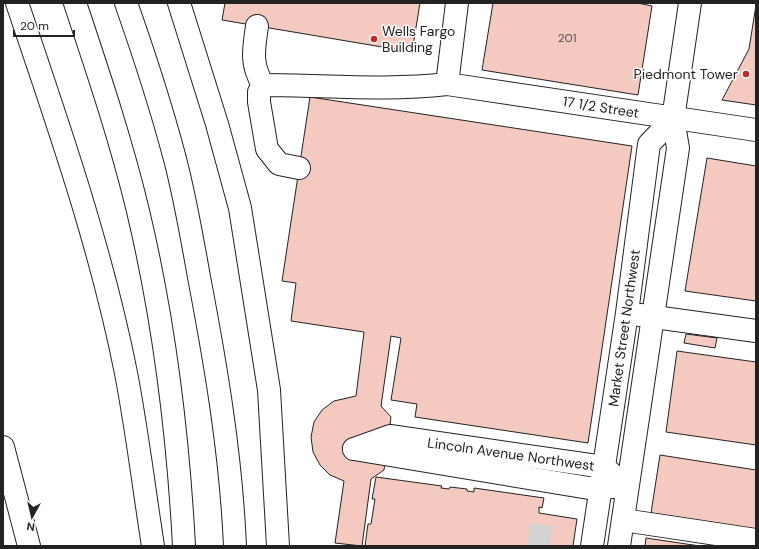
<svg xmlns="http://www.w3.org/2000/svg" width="759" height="549" font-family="'DM Sans',sans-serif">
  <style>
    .building { fill: #f3c9c0; stroke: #222 }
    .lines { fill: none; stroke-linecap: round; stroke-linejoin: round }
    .minor-tunnel { stroke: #d3d3d3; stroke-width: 22; stroke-dasharray: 22 11; stroke-linecap: butt }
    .minor-casing { stroke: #222; stroke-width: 24 }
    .highway-casing { stroke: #222; stroke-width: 24 }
    .minor { stroke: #fff; stroke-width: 22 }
    .highway { stroke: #fff; stroke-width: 22 }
    .poi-dot { fill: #c62828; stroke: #fff; stroke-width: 1.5 }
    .labels { text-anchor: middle; stroke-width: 3; stroke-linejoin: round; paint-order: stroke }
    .number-label { font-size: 12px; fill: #564c4a }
    .poi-label { font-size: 14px; fill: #222; stroke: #fff; text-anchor: start }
    .street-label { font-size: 14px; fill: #222; stroke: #fff }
  </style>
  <rect width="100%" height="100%" fill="#fff"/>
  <g class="building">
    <path d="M 225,3 L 420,3 L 412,52 L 222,20 Z"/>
    <path d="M 493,3 L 638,3 L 652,6 L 638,95 L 482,70 Z"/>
    <path d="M 756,5 L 756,105 L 722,100 L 749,49 Z"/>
    <path d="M 310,97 L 632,146 L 588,443 L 415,417 L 417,404 L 391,400 L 401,338 L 391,336 L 381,406 L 391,417 L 384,470 L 371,479 L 362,546 L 335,543 L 344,481 L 330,475 L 320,465 L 313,452 L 311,437 L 314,422 L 322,410 L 334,401 L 356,396 L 364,332 L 291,321 L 296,283 L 282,281 Z"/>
    <path d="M 707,158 L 756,166 L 756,301 L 685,291 Z"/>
    <path d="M 686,334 L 717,338 L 715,348 L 684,343 Z"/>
    <path d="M 677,351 L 756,362 L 756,445 L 666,432 Z"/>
    <path d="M 660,455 L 756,470 L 756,529 L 651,513 Z"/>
    <path d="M 376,477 L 442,486 L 441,488 L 449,489 L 450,487 L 467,489 L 467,491 L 474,492 L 474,488 L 544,498 L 542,508 L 539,507 L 539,513 L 577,519 L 573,546 L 365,546 L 368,524 L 371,524 L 375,499 L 372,499 Z"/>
    <path d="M 646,538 L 700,546 L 645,546 Z"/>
  </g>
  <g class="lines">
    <path class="minor-tunnel" d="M 538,546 L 541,525"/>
    <g class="minor-casing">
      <g id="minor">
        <path d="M 179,3 L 217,124 L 240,208 L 269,390 L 278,546"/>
        <path d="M 257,26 C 254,49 250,63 263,85"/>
        <path d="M 447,84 L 457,3"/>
        <path d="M 299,168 L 279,164 L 267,149 L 259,102 L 259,92 L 263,85 C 324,85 386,91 447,84 L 756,130"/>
        <path d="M 640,315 L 756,331"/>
        <path d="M 354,449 L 390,436 L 604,467 L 615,477"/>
        <path d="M 354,449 L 589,488 L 614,487"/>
        <path d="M 623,520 L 756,540"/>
        <path d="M 592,546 L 627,313 L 649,144 L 673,119"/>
        <path d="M 619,546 L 678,148 L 673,119 L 690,3"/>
      </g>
    </g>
    <g class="highway-casing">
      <g id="highway">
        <path d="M 17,3 C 58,124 101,247 126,373 C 137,430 144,489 153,546"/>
        <path d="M 75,3 C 98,72 121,140 138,211 C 164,320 178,434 184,546"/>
        <path d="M 126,3 C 144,54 161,106 175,159 C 185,197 192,238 199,277 C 216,366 231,455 235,546"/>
        <path d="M 3,447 L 29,546"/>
      </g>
    </g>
    <use href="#minor" class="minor"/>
    <use href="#highway" class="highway"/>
  </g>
  <g class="poi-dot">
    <circle cx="374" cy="39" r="4"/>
    <circle cx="746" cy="74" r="4"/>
  </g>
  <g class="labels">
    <g class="number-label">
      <text x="567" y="42">201</text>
    </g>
    <g class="poi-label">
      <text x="382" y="36">Wells Fargo<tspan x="382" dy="16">Building</tspan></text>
      <text x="738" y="79" text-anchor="end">Piedmont Tower</text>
    </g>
    <g class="street-label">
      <text transform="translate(601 107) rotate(9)" y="5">17 1/2 Street</text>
      <text transform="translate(624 328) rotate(-82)" y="5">Market Street Northwest</text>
      <text transform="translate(511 454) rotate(8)" y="5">Lincoln Avenue Northwest</text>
    </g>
  </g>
  <rect width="759" height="549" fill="none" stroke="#222222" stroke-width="8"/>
  <g transform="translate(32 517) rotate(188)" stroke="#ffffff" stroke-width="3" paint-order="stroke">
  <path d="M0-3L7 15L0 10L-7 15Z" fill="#222222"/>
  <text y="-6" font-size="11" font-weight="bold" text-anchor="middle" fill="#222222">N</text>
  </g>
  <path d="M14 30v6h60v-6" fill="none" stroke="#222222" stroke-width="2"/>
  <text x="20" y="30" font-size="12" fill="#222222" stroke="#ffffff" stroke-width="3" paint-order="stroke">20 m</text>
</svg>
